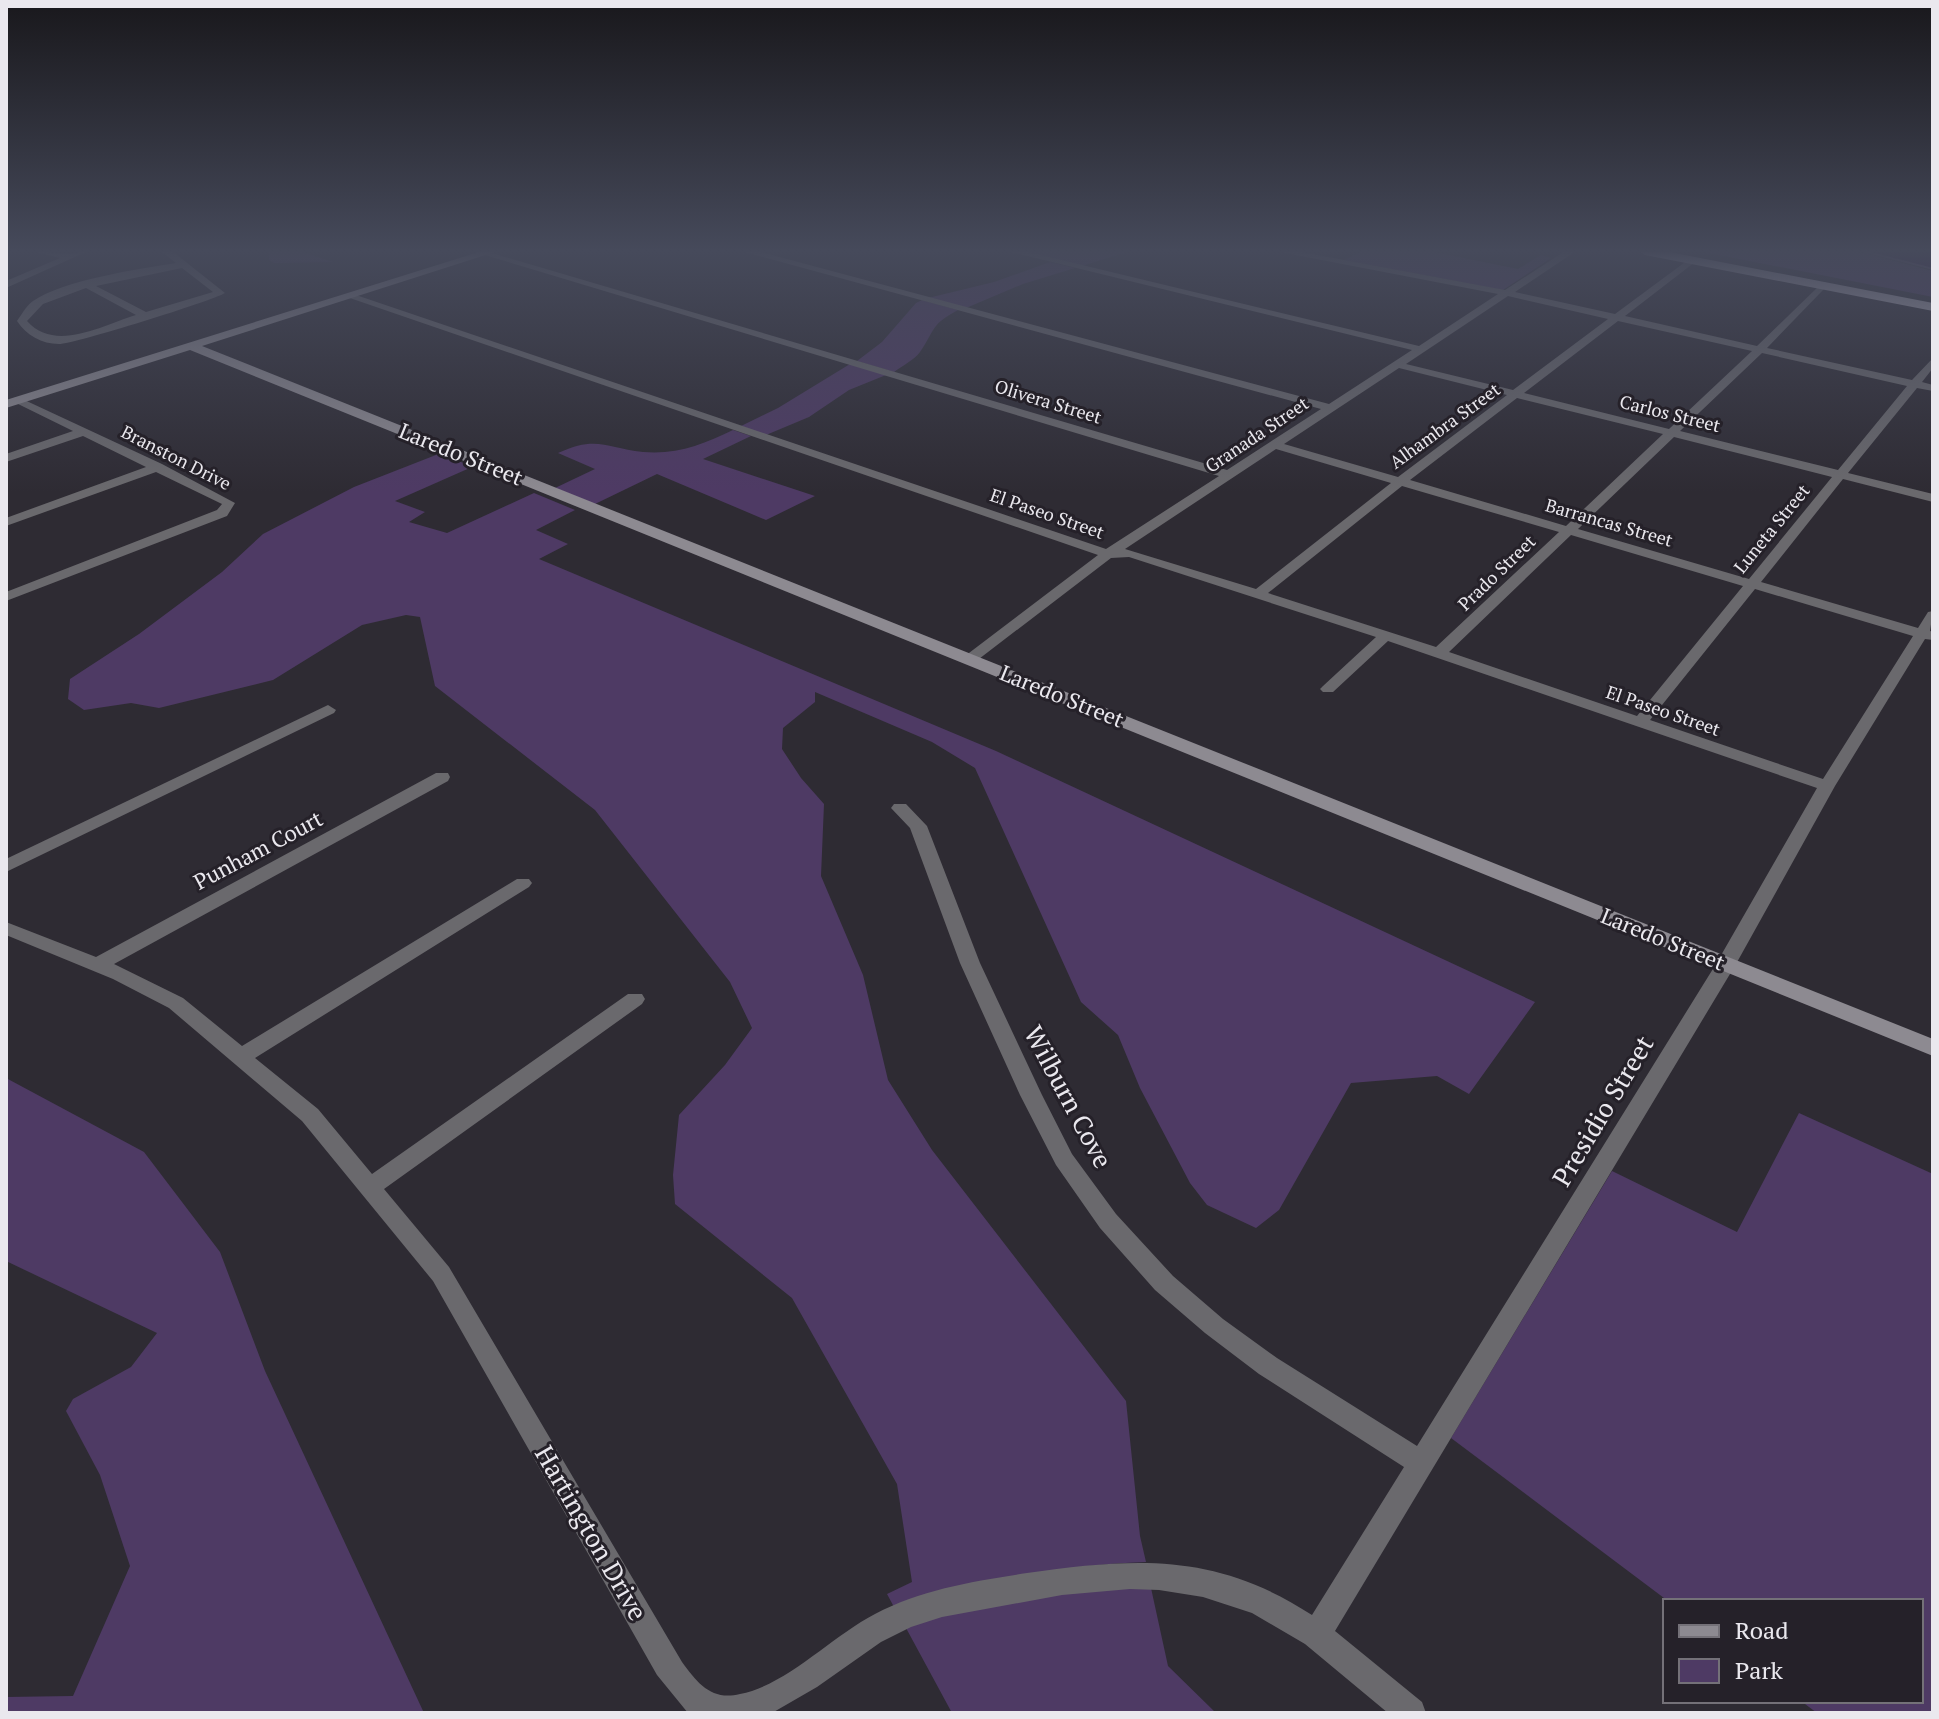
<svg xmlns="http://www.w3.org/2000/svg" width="1939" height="1719" font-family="'PT Serif',serif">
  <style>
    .green { fill: #4e3a64 }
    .water { fill: #25023f; stroke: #604774; stroke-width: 2 }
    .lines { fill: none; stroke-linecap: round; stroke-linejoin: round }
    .street { fill: #6a696d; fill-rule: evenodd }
    .secondary { fill: #8d8a91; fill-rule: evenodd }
    .highway { fill: #c0bbc6; fill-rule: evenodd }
    .labels { text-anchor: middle; stroke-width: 6; stroke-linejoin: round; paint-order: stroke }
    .far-street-label { font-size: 18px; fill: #eae8ee; stroke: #252129 }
    .street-label { font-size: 22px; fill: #eae8ee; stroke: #252129 }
    .near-street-label { font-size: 26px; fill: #eae8ee; stroke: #252129 }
  </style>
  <rect width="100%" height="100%" fill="#2e2b33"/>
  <g class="green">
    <path d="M 269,251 L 300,251 L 333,262 L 274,263 L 269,260 Z"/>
    <path d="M 1020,251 L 1130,251 L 1082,266 Z"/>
    <path d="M 1362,251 L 1429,251 L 1518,269 L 1541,255 L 1551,258 L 1503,290 L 1344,260 Z"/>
    <path d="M 1699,251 L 1857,251 L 1933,271 L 1933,297 Z"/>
    <path d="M 1050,262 L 1075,268 L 1023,284 L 966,308 L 928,298 L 994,282 Z"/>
    <path d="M 922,300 L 958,310 C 930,325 936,329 920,352 C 914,360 902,366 894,372 L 857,361 L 882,342 L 916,303 Z"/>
    <path d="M 850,364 L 886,375 L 849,390 L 809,417 L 766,435 L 741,426 L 778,408 Z"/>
    <path d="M 733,430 L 751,436 L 703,459 L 815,496 L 766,520 L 657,474 L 595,504 L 555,488 L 595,469 L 558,453 C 597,435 606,448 643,452 C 677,455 704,444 733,430 Z"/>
    <path d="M 441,453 L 472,467 L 395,501 L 425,512 L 409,522 L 447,533 L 534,493 L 575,510 L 536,530 L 568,544 L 539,559 L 996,751 L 1535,1002 L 1469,1094 L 1437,1076 L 1351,1083 L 1279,1210 L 1256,1228 L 1207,1205 L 1190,1183 L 1140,1088 L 1118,1035 L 1081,1002 L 975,768 L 932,742 L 815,692 L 815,702 L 783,728 L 782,749 L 801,778 L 824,804 L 821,876 L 863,975 L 888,1080 L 932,1150 L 1126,1401 L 1140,1536 L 1146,1562 C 1059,1565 977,1583 894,1607 L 887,1594 L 912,1582 L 897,1484 L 792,1298 L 675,1204 L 673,1175 L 679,1115 L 725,1065 L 752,1028 L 730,982 L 595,810 L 435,686 L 420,617 L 406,615 L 362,625 L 273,680 L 159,708 L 131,703 L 84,710 L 68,699 L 70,679 L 139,634 L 222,572 L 263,534 L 354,487 Z"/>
    <path d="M 6,1078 L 144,1152 L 220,1252 L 265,1371 L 424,1713 L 6,1713 L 6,1697 L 73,1696 L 130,1566 L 100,1475 L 66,1411 L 73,1399 L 131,1367 L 157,1333 L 6,1261 Z"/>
    <path d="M 1799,1113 L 1933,1174 L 1933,1713 L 1817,1713 L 1801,1701 L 1921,1701 L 1921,1601 L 1668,1601 L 1451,1438 L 1612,1171 L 1737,1232 Z"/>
    <path d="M 1151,1588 L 1168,1666 L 1216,1713 L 952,1713 L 906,1628 C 982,1600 1070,1589 1151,1588 Z"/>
  </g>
  <path class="water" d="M 1863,251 L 1933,251 L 1933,269 Z"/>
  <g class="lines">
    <g class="street">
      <path d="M 32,251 L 69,254 L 88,251 L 6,288 L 6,281 L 60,258 Z"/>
      <path d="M 161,251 L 172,251 L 225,293 C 212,301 74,344 59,344 C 42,344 26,335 17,321 C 22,314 26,306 33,301 C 64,280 138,269 176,263 ZM 182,268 L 213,292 L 146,312 L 96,286 ZM 86,288 L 136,315 C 103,325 55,353 27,321 L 43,304 Z"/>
      <path d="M 485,251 L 1227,470 L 1321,409 L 741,251 L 757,251 L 1329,404 L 1412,350 L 1007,251 L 1024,251 L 1419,346 L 1498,294 L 1275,251 L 1296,251 L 1505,290 L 1565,251 L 1576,251 L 1515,292 L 1615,314 L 1692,257 L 1695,258 L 1695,262 L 1625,316 L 1757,346 L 1822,283 L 1825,284 L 1825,288 L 1767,348 L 1912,380 L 1933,358 L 1933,368 L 1922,382 L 1933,385 L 1933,391 L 1917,388 L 1848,473 L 1933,494 L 1933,502 L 1843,479 L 1761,582 L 1918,628 L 1928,612 L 1933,611 L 1930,631 L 1933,632 L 1933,640 L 1925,639 L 1835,786 L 1736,964 L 1335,1631 L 1422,1702 L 1426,1713 L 1388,1713 L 1305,1644 L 1252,1613 L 1203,1597 L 1159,1590 L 1130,1589 L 1062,1595 L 942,1617 L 911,1627 L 881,1642 L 817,1687 L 772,1713 L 688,1713 L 657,1675 L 433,1281 L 302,1121 L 169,1008 L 113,979 L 6,935 L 6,922 L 96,957 L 436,773 L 448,773 L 450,777 L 448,781 L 114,964 L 183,998 L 242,1046 L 517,879 L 529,879 L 532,883 L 529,887 L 255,1058 L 318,1109 L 372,1174 L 628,994 L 642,994 L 645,999 L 642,1004 L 384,1189 L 449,1267 L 682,1662 C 698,1684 712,1701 740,1694 C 787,1685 832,1636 875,1614 C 922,1589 975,1581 1027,1573 C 1136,1558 1215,1552 1312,1615 L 1404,1467 L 1259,1374 L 1205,1333 L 1155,1290 L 1100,1228 L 1056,1165 L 1020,1095 L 960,963 L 910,828 L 891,808 L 894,804 L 906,804 L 927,826 L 980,963 L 1042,1095 L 1072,1154 L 1116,1214 L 1173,1276 L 1223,1319 L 1277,1358 L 1417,1446 L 1716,964 L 1817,788 L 1388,641 L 1333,692 L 1323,692 L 1320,689 L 1323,686 L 1376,637 L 1129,557 L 1111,558 L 975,662 L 965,662 L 965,656 L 1098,555 L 344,296 L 353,294 L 1106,549 L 1219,476 L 485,255 ZM 1508,296 L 1608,319 L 1513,390 L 1406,364 ZM 1618,321 L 1752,351 L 1669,429 L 1524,393 ZM 1762,353 L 1907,386 L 1838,470 L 1680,431 ZM 1399,368 L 1507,395 L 1398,477 L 1284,444 ZM 1517,398 L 1663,434 L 1566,526 L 1410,480 ZM 1674,437 L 1832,477 L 1749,579 L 1578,529 ZM 1276,449 L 1391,483 L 1256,589 L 1125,549 ZM 1402,486 L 1559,532 L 1436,647 L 1268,593 ZM 1571,535 L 1743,586 L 1637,716 L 1449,652 ZM 1755,589 L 1913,636 L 1823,779 L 1650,720 Z"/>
      <path d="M 18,397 L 162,464 L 235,503 L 227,516 L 6,601 L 6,592 L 217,510 L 222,504 L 156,472 L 6,526 L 6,518 L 146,467 L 83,436 L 6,462 L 6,454 L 73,431 L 14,402 L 14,398 Z"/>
      <path d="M 328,705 L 336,710 L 334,713 L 6,872 L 6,859 Z"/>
    </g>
    <path class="secondary" d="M 482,251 L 498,251 L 202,346 L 1933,1039 L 1933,1056 L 190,350 L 6,408 L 6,400 Z"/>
    <path class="highway" d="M 1639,251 L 1664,251 L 1933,303 L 1933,311 L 1645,255 Z"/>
  </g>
  <linearGradient id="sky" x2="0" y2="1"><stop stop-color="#19181c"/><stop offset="0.51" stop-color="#464a5b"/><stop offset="1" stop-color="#464a5b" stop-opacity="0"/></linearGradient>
  <rect width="1939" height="492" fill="url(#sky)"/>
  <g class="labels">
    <g class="far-street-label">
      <text transform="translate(1048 402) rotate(17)" y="6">Olivera Street</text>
      <text transform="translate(1670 414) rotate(14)" y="6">Carlos Street</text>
      <text transform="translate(1445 426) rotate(-36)" y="6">Alhambra Street</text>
      <text transform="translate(1257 435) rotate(-34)" y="6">Granada Street</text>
      <text transform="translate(176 458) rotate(27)" y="6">Branston Drive</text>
      <text transform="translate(1047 514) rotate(19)" y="6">El Paseo Street</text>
      <text transform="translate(1609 523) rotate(16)" y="6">Barrancas Street</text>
      <text transform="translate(1772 529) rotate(-51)" y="6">Luneta Street</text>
      <text transform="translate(1497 573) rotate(-44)" y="6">Prado Street</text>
      <text transform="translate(1663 711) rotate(19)" y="6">El Paseo Street</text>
    </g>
    <g class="street-label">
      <text transform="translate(461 454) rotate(22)" y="8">Laredo Street</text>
      <text transform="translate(1062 696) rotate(22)" y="8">Laredo Street</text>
      <text transform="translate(258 850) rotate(-28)" y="8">Punham Court</text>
      <text transform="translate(1663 939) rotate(22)" y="8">Laredo Street</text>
    </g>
    <g class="near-street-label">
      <text transform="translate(1068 1097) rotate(62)" y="9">Wilburn Cove</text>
      <text transform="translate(1603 1111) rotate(-59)" y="9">Presidio Street</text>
      <text transform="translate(591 1533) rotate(60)" y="9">Hartington Drive</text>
    </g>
  </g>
  <rect width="1939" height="1719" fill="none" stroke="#eae8ee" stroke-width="16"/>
  <rect x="1663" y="1599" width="260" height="104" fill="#252129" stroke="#747178" stroke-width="2"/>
  <rect x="1679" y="1625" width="40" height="12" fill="#8d8a91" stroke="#747178" stroke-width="2"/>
  <text x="1735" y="1639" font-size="24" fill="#eae8ee">Road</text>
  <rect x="1679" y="1659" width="40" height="24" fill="#4e3a64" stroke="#747178" stroke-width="2"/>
  <text x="1735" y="1679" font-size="24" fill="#eae8ee">Park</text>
</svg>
